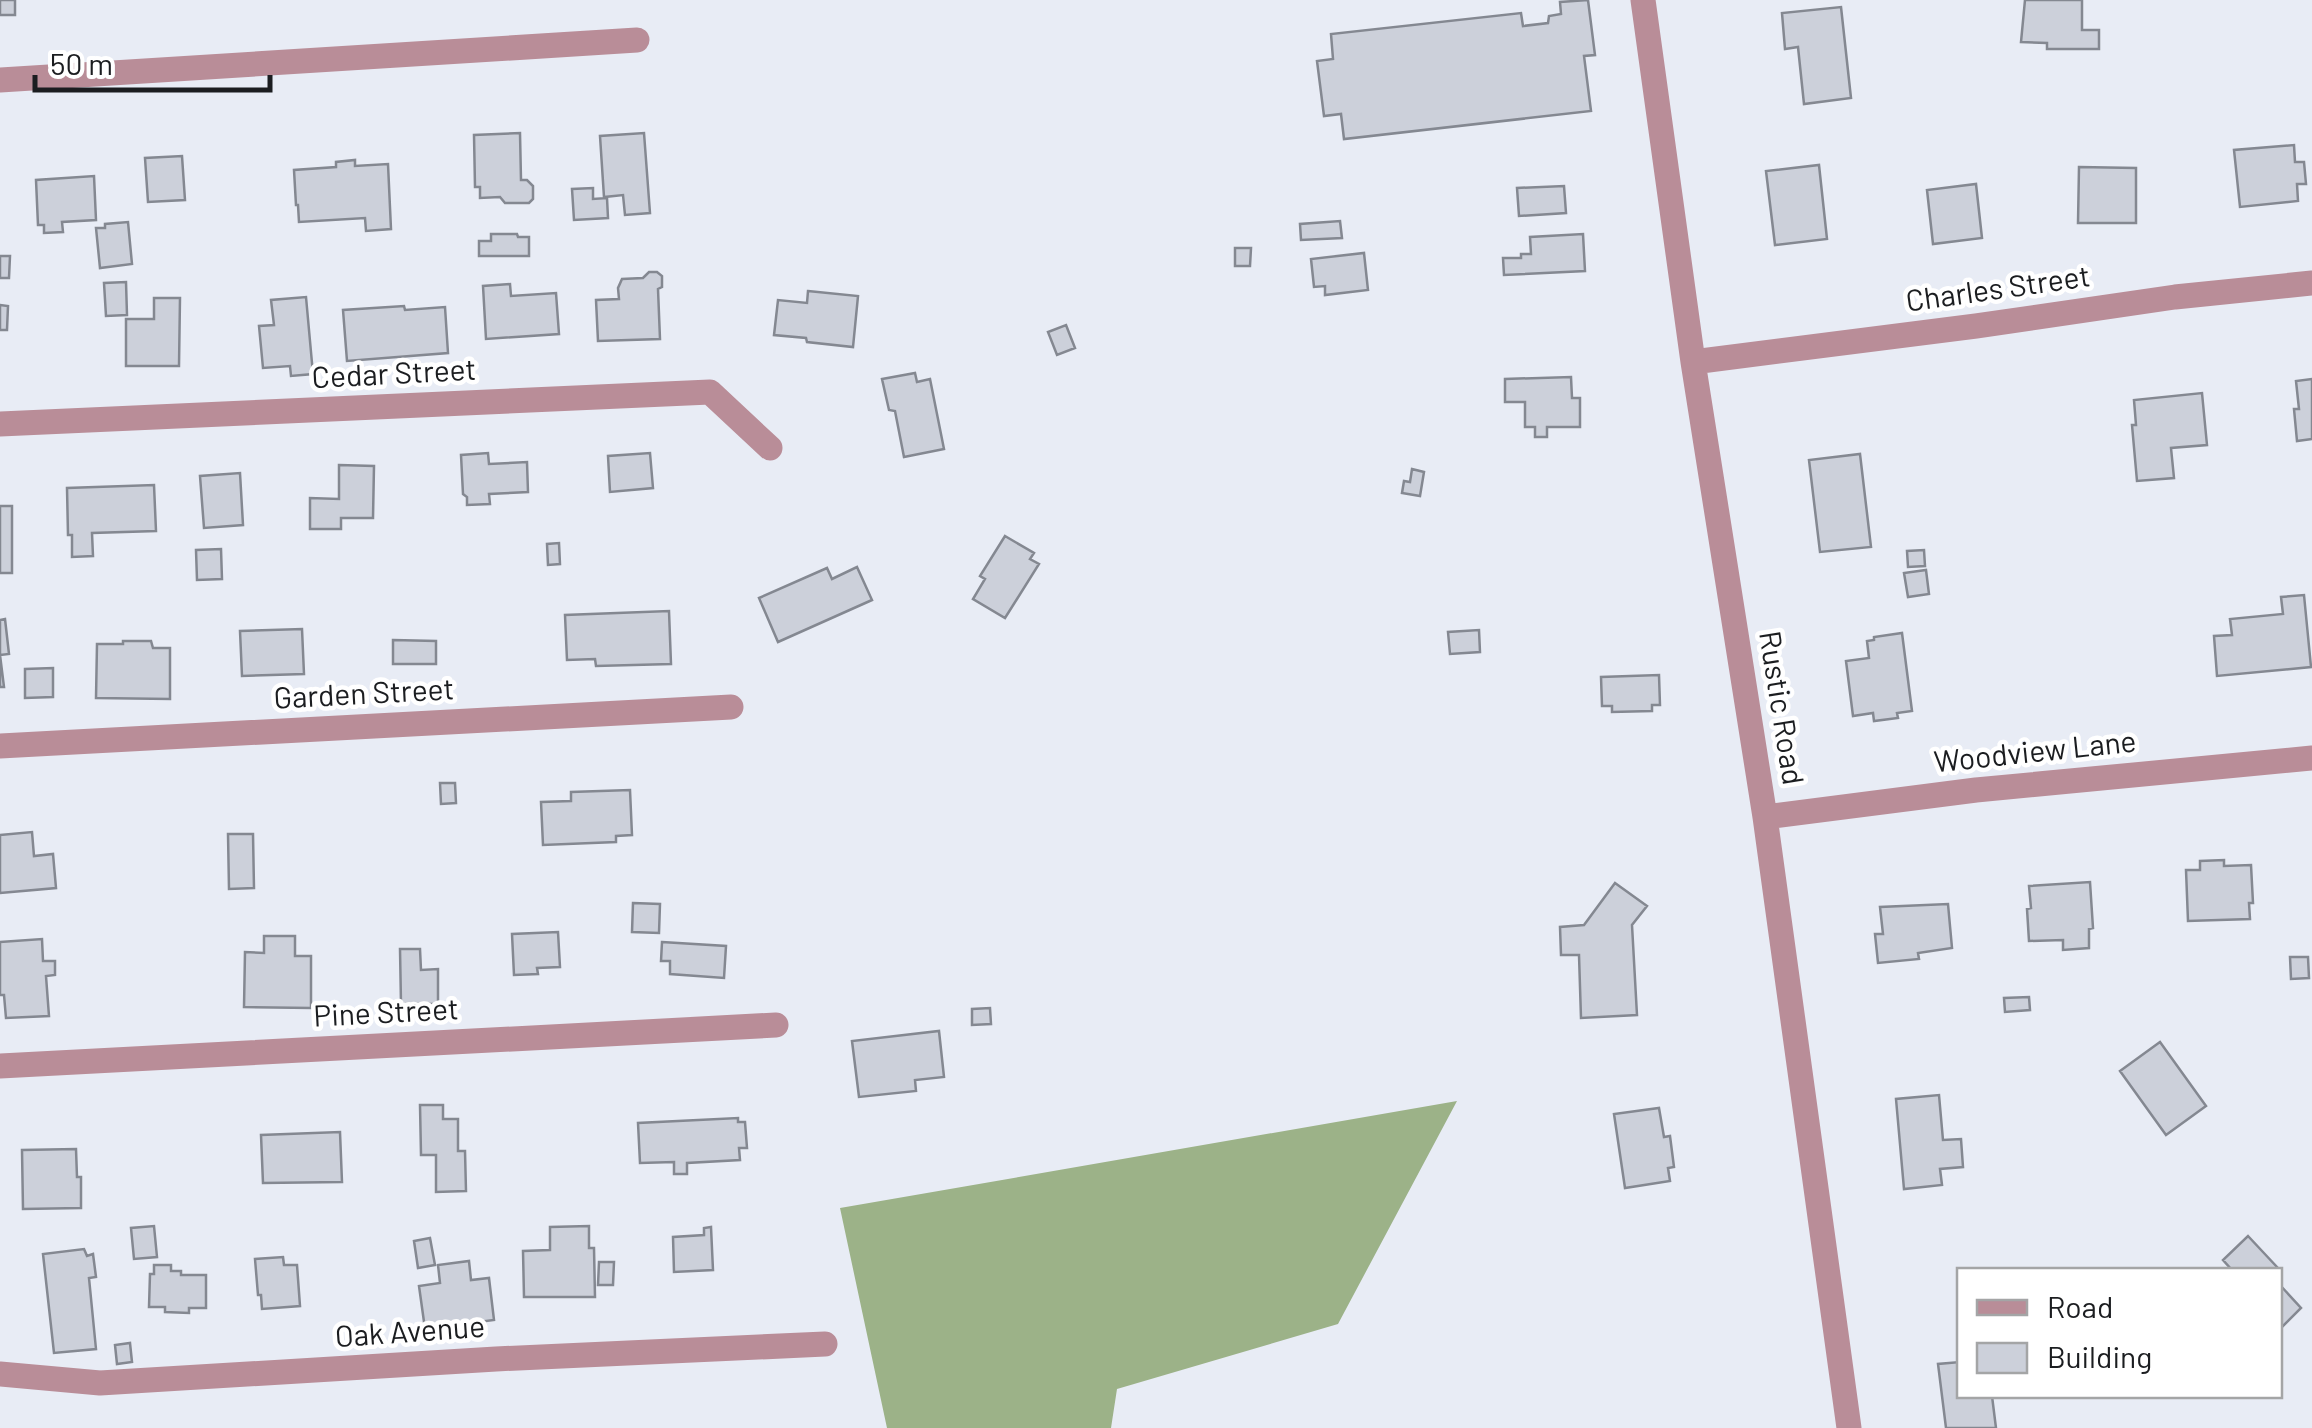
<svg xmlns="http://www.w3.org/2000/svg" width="2312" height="1428" font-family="Barlow,sans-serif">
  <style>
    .forest { fill: #9cb288 }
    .building { fill: #ccd0da; stroke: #848891; stroke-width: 2.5 }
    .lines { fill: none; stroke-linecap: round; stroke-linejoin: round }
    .minor { stroke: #b98d98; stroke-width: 25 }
    .labels { text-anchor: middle; stroke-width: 9; stroke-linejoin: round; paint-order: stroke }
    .street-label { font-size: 30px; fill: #1b1d20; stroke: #fff }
  </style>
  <rect width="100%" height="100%" fill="#e8ecf5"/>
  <path class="forest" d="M1457,1101L1338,1324L1117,1389L1111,1428H887L840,1208Z"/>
  <path class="building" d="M0,0H15V15H0Z
    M1588,0L1595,55L1584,56L1591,111L1344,139L1341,114L1324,116L1317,61L1333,59L1331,34L1521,13L1523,26L1548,23L1549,16L1561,14L1560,2Z
    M2025,0H2082V30H2099V49H2047V43L2021,42Z
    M1841,7L1851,98L1804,104L1798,47L1785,49L1782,13Z
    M520,133L521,180H527L533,186V199L529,203H505L500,197L480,198V187H475L474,135Z
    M644,133L650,213L625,215L623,195L604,197L600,136Z
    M2294,145L2295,162H2304L2306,184H2297L2298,201L2240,207L2234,150Z
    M182,156L185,200L148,202L145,158Z
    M355,160V166L388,164L391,229L366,231L365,218L299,222L298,205H296L294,170L336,167V162Z
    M1819,165L1827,239L1775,245L1766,171Z
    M2079,167L2136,168V223H2078Z
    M94,176L96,220L62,222L63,232L44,233V225H38L36,180Z
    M1976,184L1982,238L1933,244L1927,190Z
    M1564,186L1566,213L1519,216L1517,188Z
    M593,188V199L607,198L608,218L574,220L572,189Z
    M1340,221L1342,238L1301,240L1300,224Z
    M128,222L132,264L100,268L96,228H105V224Z
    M491,234H517L518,237H529V256H479V241H491Z
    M1583,234L1585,271L1504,275L1503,258H1521V254H1531L1530,237Z
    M1235,248H1251L1250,266H1235Z
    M1364,253L1368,290L1325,295V286L1314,287L1311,259Z
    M0,256H10L9,278H0Z
    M649,272H657L662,276V287L658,289L660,339L598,341L596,300L619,299L618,288L622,279L643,278Z
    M126,282L127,315L106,316L104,283Z
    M510,284L511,296L556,293L559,334L486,339L483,286Z
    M808,291L858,296L853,347L807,342L806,338L774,335L778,300L807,303Z
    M306,297L313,374L291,376L290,366L263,368L259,326L274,325L271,300Z
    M154,298H180L179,366H126V319H154Z
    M0,305L8,306L7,330H0Z
    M404,306L405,310L445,307L448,353L347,361L343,310Z
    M1066,325L1075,348L1057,355L1048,332Z
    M915,373L917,382L930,379L944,449L904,457L895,411L889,410L882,379Z
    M1571,377L1572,398H1580V427H1547V437H1535V427H1525V402H1505V379Z
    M2312,379V439L2297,441L2294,409H2299L2296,381Z
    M2202,393L2207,445L2171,448L2174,478L2137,481L2132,425H2136L2134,400Z
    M488,453L489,464L527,462L528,492L489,494L490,504L467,505V497L463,494L461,455Z
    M650,453L653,488L610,492L608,456Z
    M1860,454L1871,547L1820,552L1809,460Z
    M339,465L374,466L373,518H341V529H310V498L339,499Z
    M1412,469L1424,472L1420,496L1402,493L1404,481L1410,482Z
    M240,473L243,525L204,528L200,476Z
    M154,485L156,531L92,533L93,556L72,557V535H68L67,488Z
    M0,506H12V573H0Z
    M1005,536L1034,553L1030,559L1039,564L1005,618L973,599L985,579L980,576Z
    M559,543L560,564L548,565L547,544Z
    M221,549L222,579L197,580L196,550Z
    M1924,550L1925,566L1908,567L1907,551Z
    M857,567L872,600L778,642L759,598L827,568L832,579Z
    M1926,570L1929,594L1908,597L1904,573Z
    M2304,595L2311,667L2217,676L2214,636L2232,635L2230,619L2283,614L2281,597Z
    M669,611L671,664L596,666L595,659L567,660L565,615Z
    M5,619L9,654L0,655L4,687H0V620Z
    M302,629L304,674L242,676L240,631Z
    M1479,630L1480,652L1450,654L1448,632Z
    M1902,633L1912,711L1897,713L1898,718L1874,721L1873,713L1853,716L1846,661L1869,658L1867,641L1874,640V637Z
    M393,640L436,641V664H393Z
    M123,641H151L153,648H170V699L96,698L97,644H123Z
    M53,668V697L25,698V669Z
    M1659,675L1660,705H1652V711L1612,712V706H1602L1601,677Z
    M440,783H455L456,803L441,804Z
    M630,790L632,835L616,836V842L543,845L541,802L571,801V792Z
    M32,832L34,856L53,854L56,888L0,893V835Z
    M228,834H253L254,888L229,889Z
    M2224,860V866L2251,865L2253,903H2249L2250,919L2188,921L2186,870H2200V861Z
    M2090,882L2093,928L2089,929V948L2063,950V940L2029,941L2027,909L2031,908L2029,886Z
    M1615,883L1647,906L1632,925L1637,1015L1581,1018L1579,955H1561L1560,927L1584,925Z
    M633,903L660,904L659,933L632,932Z
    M1948,904L1952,948L1918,953L1919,959L1878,963L1875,934H1883L1880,907Z
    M558,932L560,967L537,968L538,974L514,975L512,934Z
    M264,936H295V956H311V1008L244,1007L245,952L264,953Z
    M42,939L43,961H55V975L46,976L49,1016L6,1018L4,995H0V942Z
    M662,942L726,946L724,978L670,974V961H661Z
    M400,949H420L421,970L438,969V1004H401Z
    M2290,957H2308L2309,978L2291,979Z
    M2029,997L2030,1010L2005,1012L2004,998Z
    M990,1008L991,1024L972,1025V1009Z
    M939,1031L944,1077L915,1080L916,1091L859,1097L852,1041Z
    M2160,1042L2206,1106L2166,1135L2120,1071Z
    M1939,1095L1943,1140L1961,1139L1963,1167L1940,1169L1942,1185L1904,1189L1896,1099Z
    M420,1105H443V1119H458V1151H465L466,1191L436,1192V1155H421Z
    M1659,1108L1664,1137L1670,1136L1674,1167L1668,1168L1670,1181L1625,1188L1614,1114Z
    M738,1118V1122H745L747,1148H739L740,1160L687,1163V1174H674V1162L640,1163L638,1123Z
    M340,1132L342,1182L263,1183L261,1135Z
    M76,1149L77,1177H81V1208L23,1209L22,1150Z
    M154,1226L157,1257L134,1259L131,1228Z
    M589,1226V1248H594L595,1297H524L523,1251L550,1250V1227Z
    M711,1227L713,1270L674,1272L673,1237L704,1235V1228Z
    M2248,1236L2277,1267L2273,1270H2232L2223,1260Z
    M430,1238L435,1265L418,1268L414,1241Z
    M84,1249L87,1256L93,1254L96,1277L89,1278L96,1349L54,1353L43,1254Z
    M283,1257L284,1265H297L300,1306L262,1309L261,1295H258L255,1259Z
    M469,1261L471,1280L489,1278L494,1320L425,1329L419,1286L440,1283L438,1265Z
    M599,1262H614L613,1285H598Z
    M154,1265H171V1271H181V1275H206V1308H189V1313L165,1312V1307H149L150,1274H154Z
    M2280,1285L2301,1308L2280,1329Z
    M130,1343L132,1362L117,1364L115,1345Z
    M1960,1362V1396H1992L1996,1428H1946L1938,1364Z"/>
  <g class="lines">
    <path class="minor" d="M1643,0L1693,362L1765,817L1849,1428
      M0,80L637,40
      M1693,362L1976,326L2175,297L2312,283
      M0,424L710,392L770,448
      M0,746L731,707
      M1765,817L1976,790L2312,758
      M0,1066L776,1025
      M0,1374L100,1383L496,1359L825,1344"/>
  </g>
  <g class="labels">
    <g class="street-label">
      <text transform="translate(1998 289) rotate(-8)" y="10">Charles Street</text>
      <text transform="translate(394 374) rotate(-3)" y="10">Cedar Street</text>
      <text transform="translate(364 694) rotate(-3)" y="10">Garden Street</text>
      <text transform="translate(1781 708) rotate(81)" y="10">Rustic Road</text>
      <text transform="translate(2035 752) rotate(-6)" y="10">Woodview Lane</text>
      <text transform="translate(386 1013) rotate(-3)" y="10">Pine Street</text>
      <text transform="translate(410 1332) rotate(-4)" y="10">Oak Avenue</text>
    </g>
  </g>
  <rect x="1957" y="1268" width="325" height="130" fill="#ffffff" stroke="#a4a5a6" stroke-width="2.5"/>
  <rect x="1977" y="1300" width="50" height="15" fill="#b98d98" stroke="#a4a5a6" stroke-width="2.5"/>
  <text x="2047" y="1318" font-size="30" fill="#1b1d20">Road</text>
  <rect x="1977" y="1343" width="50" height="30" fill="#ccd0da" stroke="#a4a5a6" stroke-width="2.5"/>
  <text x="2047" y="1368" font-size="30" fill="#1b1d20">Building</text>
  <path d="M35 75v15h235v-15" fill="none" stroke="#1b1d20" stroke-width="5"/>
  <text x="50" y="75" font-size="30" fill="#1b1d20" stroke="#ffffff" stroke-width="8" paint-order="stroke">50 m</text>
</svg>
